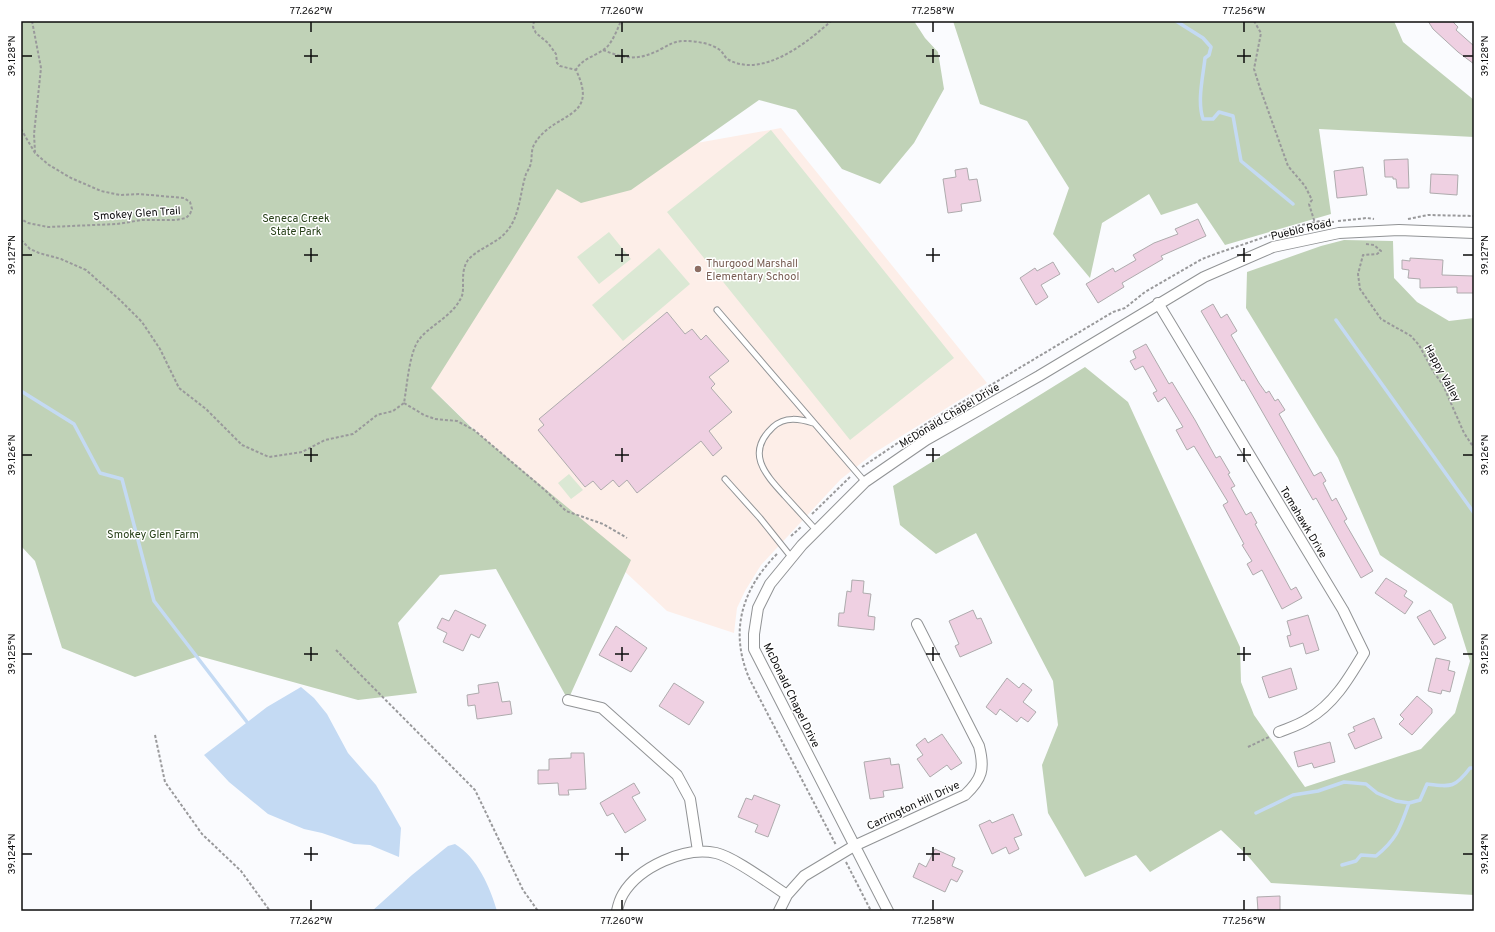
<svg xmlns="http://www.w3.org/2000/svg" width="1495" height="932" font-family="Overpass,sans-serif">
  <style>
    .education { fill: #fdeee8 }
    .green { fill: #dbe8d4 }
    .forest { fill: #c0d2b7 }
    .water { fill: #c4daf3 }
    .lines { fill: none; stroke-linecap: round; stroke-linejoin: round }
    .stream { stroke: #c4daf3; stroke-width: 3.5 }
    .building { fill: #efd0e2; stroke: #aeabad }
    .lane-casing { stroke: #919395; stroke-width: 7 }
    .street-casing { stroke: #919395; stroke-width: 12 }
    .path { stroke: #99999b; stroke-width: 2; stroke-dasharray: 3 2; stroke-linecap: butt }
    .lane { stroke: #fff; stroke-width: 5 }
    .street { stroke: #fff; stroke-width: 10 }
    .ticks { fill: none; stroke: #0c0c0d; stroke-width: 1.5 }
    .education-dot { fill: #8d6e63; stroke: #fff; stroke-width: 1.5 }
    .labels { text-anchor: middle; stroke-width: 3; stroke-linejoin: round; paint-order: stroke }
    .street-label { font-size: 11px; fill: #0c0c0d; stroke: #fff }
    .park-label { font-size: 11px; fill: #263f17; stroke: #fff }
    .education-label { font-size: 11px; fill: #785e54; stroke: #fff; text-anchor: start }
    .neatline { fill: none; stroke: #0c0c0d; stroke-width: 1.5 }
    .ticks-label { font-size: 10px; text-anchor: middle; fill: #0c0c0d }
  </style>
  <rect width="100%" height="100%" fill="#fafbfe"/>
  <path class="education" d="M582,128L635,154L781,128L987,383L874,453L841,479L761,565L745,591L737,608L734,633L667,611L513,467L431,388Z"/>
  <path class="green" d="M771,130L954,358L850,440L667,212Z
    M609,232L631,259L599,284L577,257Z
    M659,248L690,284L623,341L592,305Z
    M569,474L583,490L571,499L558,483Z"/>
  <path class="forest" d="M21,21H914L925,38L938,52L944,89L914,143L880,184L842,169L796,110L759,100L631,190L581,203L557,189L431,388L474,430L631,560L568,700L496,569L440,575L398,623L417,693L358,700L199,656L135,677L62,648L35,561L21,546Z
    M953,21H1394L1403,42L1474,100V137L1319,129L1331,214L1225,245L1197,203L1161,215L1149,194L1102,223L1090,278L1053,234L1069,188L1027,121L980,104Z
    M1344,240L1393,241L1394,278L1417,302L1449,321L1474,318V895L1271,883L1247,855L1221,830L1150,872L1136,855L1085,877L1048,813L1042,765L1058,725L1053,681L976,533L936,554L900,525L893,486L1085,367L1128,402L1240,647L1241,682L1254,715L1305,787L1421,749L1455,713L1470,661L1452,604L1380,555L1338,458L1246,308L1247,272L1321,246Z"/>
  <path class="water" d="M301,687L314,698L327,714L348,753L376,785L392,812L401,828L399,857L370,845L354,844L322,833L304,829L268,814L229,782L204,755L267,707Z
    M455,844C477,857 490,887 497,911H372L412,875L448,846Z"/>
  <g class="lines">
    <path class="stream" d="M1176,21L1203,38L1211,47L1209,55L1205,58C1203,77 1197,101 1203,119H1213L1219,112L1233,116L1241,161L1293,204
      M1336,320L1474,513
      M21,391L74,424L100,473L122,479L154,601L247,722
      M1256,813L1293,795L1318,791L1344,782L1366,784L1377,793L1396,801L1409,803
      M1342,865L1356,861L1361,855L1376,856C1397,839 1400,828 1409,803L1420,800L1427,784C1451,787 1455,788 1470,768H1474"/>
  </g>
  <path class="building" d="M1428,21H1452L1458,27L1456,30L1474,46V64L1458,52L1433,29Z
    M1408,159L1409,188H1397L1396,179H1393V177H1385L1384,160Z
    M1363,167L1367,195L1337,198L1334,171Z
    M967,168L969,180L977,179L981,201L961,204L962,211L948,213L943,179L956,177L955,170Z
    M1431,174L1458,175L1457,195L1430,193Z
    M1198,219L1206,236L1161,256L1163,259L1122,283L1124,287L1098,303L1086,284L1113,268L1115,272L1136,260L1133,255L1154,243L1178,234L1175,229Z
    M1410,258L1443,260L1442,275L1474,276V293H1457V287L1420,288V279L1408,278L1409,270L1402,269V260L1410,261Z
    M1053,262L1060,274L1041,285L1048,297L1036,305L1020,278L1035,268L1037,271Z
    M1213,304L1221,318L1227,314L1237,331L1231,335L1259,383L1266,393L1269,391L1275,401L1278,399L1285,410L1279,414L1314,476L1321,472L1326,481L1323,483L1332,501L1336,498L1347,519L1344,521L1373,571L1361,578L1316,498L1313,500L1244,380L1242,381L1201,311Z
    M667,312L685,334L692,329L701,340L706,335L729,361L709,377L715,384L711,388L732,412L709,431L722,448L713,456L701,441L637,493L627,480L619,487L613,480L601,490L593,481L585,487L538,430L544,425L539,419Z
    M1146,344L1169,384L1172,382L1195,420L1216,458L1220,456L1230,473L1228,474L1235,486L1231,488L1246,515L1251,512L1257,523L1255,524L1291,590L1296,587L1302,598L1282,609L1262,570L1253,575L1247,564L1252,561L1242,545L1244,544L1223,505L1228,502L1194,446L1187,450L1176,430L1183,427L1165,397L1158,402L1153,393L1157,391L1143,366L1135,370L1130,361L1136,358L1133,351Z
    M1386,578L1407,591L1404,596L1413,602L1405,614L1375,593Z
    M852,580L864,581L863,593L871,594L868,616L875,617L874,630L838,626L839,613H844L847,591L851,592Z
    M455,610L486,625L479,638L471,634L463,651L443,642L447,633L437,628L442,618L449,621Z
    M973,610L977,619L981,618L992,643L960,657L955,646L959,644L949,621Z
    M1430,610L1446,638L1434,645L1417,617Z
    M1308,615L1319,650L1306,654L1303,643L1290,647L1287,636L1291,635L1287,621Z
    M616,626L647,648L631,672L599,655Z
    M1436,658L1450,661L1448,670L1455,672L1450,692L1442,690L1441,694L1428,691Z
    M1291,668L1297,689L1269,698L1262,677Z
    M1007,678L1019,688L1023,683L1032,690L1023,702L1036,712L1028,722L1021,717L1017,722L1000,709L996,715L986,707Z
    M498,682L502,702L510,701L512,714L477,719L475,705L468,706L467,695L479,693L478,685Z
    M674,683L704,702L689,725L659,706Z
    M1417,696L1432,709V713L1412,735L1399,724L1404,719L1400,715Z
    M1374,718L1382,738L1355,749L1348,734L1355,731L1353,727Z
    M942,734L962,763L951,770L947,765L930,777L917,759L923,755L916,745L925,738L928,743Z
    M1330,742L1335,762L1314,768L1312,763L1298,767L1294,752Z
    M571,753H584L586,789L568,790L569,795H559L558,783L538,784V770H549V759L571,758Z
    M890,758L891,765L899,764L903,788L883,791L884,797L870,799L864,762Z
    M634,783L640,793L632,797L646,820L625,833L613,813L607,816L600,803Z
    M754,795L780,805L768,837L755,832L758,825L738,817L746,798L752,800Z
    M1013,814L1022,835L1014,838L1019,849L1009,854L1006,847L992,854L979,825L990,820L992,823Z
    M935,849L955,858L952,866L963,871L957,882L951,879L945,892L913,877L919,863L926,867Z
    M1280,896V911H1258L1257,897Z"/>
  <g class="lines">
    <g class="lane-casing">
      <path id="lane" d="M717,310L865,482
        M813,423C800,419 785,416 773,427C745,453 765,474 785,496C796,508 806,519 816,530
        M725,479L760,518L792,558"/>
    </g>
    <g class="street-casing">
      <path id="street" d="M1158,303L1343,610L1364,653C1349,678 1334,704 1308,719C1299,725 1289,728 1279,732
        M568,700L602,708L677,775L690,799L698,851
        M617,911C618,906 620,899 623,894C639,867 685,846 716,853C734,857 770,884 787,895
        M779,911L787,895L804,876L854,846L965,795C982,779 985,769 979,746L917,624
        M888,911L754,649V634L758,608L770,584L802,545L865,482L926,440L1039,376L1204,277L1273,247L1339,233L1399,230L1474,233"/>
    </g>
    <path class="path" d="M32,21L41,68L34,134L35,152
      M534,21L533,27L536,33L548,43L556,54L557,63L560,66L576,70
      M1254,21L1261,33L1254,69L1260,88L1288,166L1305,186L1312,200L1309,204L1314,220L1321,226
      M603,50C625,59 639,61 661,49C669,45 674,41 684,41C695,41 712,43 721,51C724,54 725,58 729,60C763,78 807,43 831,21
      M21,129L35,153L49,165L71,178L101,191L120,195L139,194L184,198L190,202L192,209L190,214L186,218L176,220H142L117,224L48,227L28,223L21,219
      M1408,219L1428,215L1474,216
      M1338,221L1367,218L1374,219
      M21,240L30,249L39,253L61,259L86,270L120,300L142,322L160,349L179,388L206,409L242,445L269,457L302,452L325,440L353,434L377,415L393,411L404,403C407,386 409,355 418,341C428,326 451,318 461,298C466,289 459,273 468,260C477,249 498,243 507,231C520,216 520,192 526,174C528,170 530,167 531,163C532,156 531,149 535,143C555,111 600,120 576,70C581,59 596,56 606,48C613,41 617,30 621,21
      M1366,244L1374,245L1381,251L1377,254L1363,255L1358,274L1360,289L1381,319L1411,336L1419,345L1433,371L1443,385L1464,433L1474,448
      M404,403L424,415L435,419L457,421L474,430L546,491L566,511L603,524L627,538
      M862,467L929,422L1113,312L1125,308L1145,292L1202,259L1218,253L1297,226L1320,221L1334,222
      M812,514L850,477
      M791,536L801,527
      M777,554C741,590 729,633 750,680L836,845
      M336,650L475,790L523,890L538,911
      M155,735L165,782L202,834L241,871L270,911
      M1248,747L1269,737
      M846,862L871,911"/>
    <use href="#lane" class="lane"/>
    <use href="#street" class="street"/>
  </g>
  <path class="ticks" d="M311,22V32M622,22V32M933,22V32M1244,22V32M311,49V63M622,49V63M933,49V63M1244,49V63M22,56H32M304,56H318M615,56H629M926,56H940M1237,56H1251M1463,56H1473M311,248V262M622,248V262M933,248V262M1244,248V262M22,255H32M304,255H318M615,255H629M926,255H940M1237,255H1251M1463,255H1473M311,448V462M622,448V462M933,448V462M1244,448V462M22,455H32M304,455H318M615,455H629M926,455H940M1237,455H1251M1463,455H1473M311,647V661M622,647V661M933,647V661M1244,647V661M22,654H32M304,654H318M615,654H629M926,654H940M1237,654H1251M1463,654H1473M311,847V861M622,847V861M933,847V861M1244,847V861M22,854H32M304,854H318M615,854H629M926,854H940M1237,854H1251M1463,854H1473M311,900V910M622,900V910M933,900V910M1244,900V910"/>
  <circle class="education-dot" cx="698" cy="269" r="4"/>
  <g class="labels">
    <g class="street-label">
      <text transform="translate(137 213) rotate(-4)" y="4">Smokey Glen Trail</text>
      <text transform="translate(1301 229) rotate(-13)" y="4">Pueblo Road</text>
      <text transform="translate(1443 373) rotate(61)" y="4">Happy Valley</text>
      <text transform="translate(949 415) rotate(-31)" y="4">McDonald Chapel Drive</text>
      <text transform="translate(1304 522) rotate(59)" y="4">Tomahawk Drive</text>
      <text transform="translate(792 695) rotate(64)" y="4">McDonald Chapel Drive</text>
      <text transform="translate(913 805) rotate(-25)" y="4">Carrington Hill Drive</text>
    </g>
    <g class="park-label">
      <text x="296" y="222">Seneca Creek<tspan x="296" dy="13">State Park</tspan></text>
      <text x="153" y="538">Smokey Glen Farm</text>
    </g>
    <g class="education-label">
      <text x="706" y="267">Thurgood Marshall<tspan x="706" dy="13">Elementary School</tspan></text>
    </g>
  </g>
  <rect width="1495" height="932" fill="none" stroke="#ffffff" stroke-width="44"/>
  <rect x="22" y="22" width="1451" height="888" class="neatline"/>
  <g class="ticks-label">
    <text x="311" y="14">77.262°W</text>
    <text x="622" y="14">77.260°W</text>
    <text x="933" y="14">77.258°W</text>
    <text x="1244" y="14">77.256°W</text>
    <text transform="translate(11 56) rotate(-90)" y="4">39.128°N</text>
    <text transform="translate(1484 56) rotate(-90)" y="4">39.128°N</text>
    <text transform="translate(11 255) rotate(-90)" y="4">39.127°N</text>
    <text transform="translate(1484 255) rotate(-90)" y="4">39.127°N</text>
    <text transform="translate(11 455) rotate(-90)" y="4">39.126°N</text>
    <text transform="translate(1484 455) rotate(-90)" y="4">39.126°N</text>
    <text transform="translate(11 654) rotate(-90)" y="4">39.125°N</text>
    <text transform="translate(1484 654) rotate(-90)" y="4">39.125°N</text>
    <text transform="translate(11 854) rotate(-90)" y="4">39.124°N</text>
    <text transform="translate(1484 854) rotate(-90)" y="4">39.124°N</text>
    <text x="311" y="924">77.262°W</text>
    <text x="622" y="924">77.260°W</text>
    <text x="933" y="924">77.258°W</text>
    <text x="1244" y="924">77.256°W</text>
  </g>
</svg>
